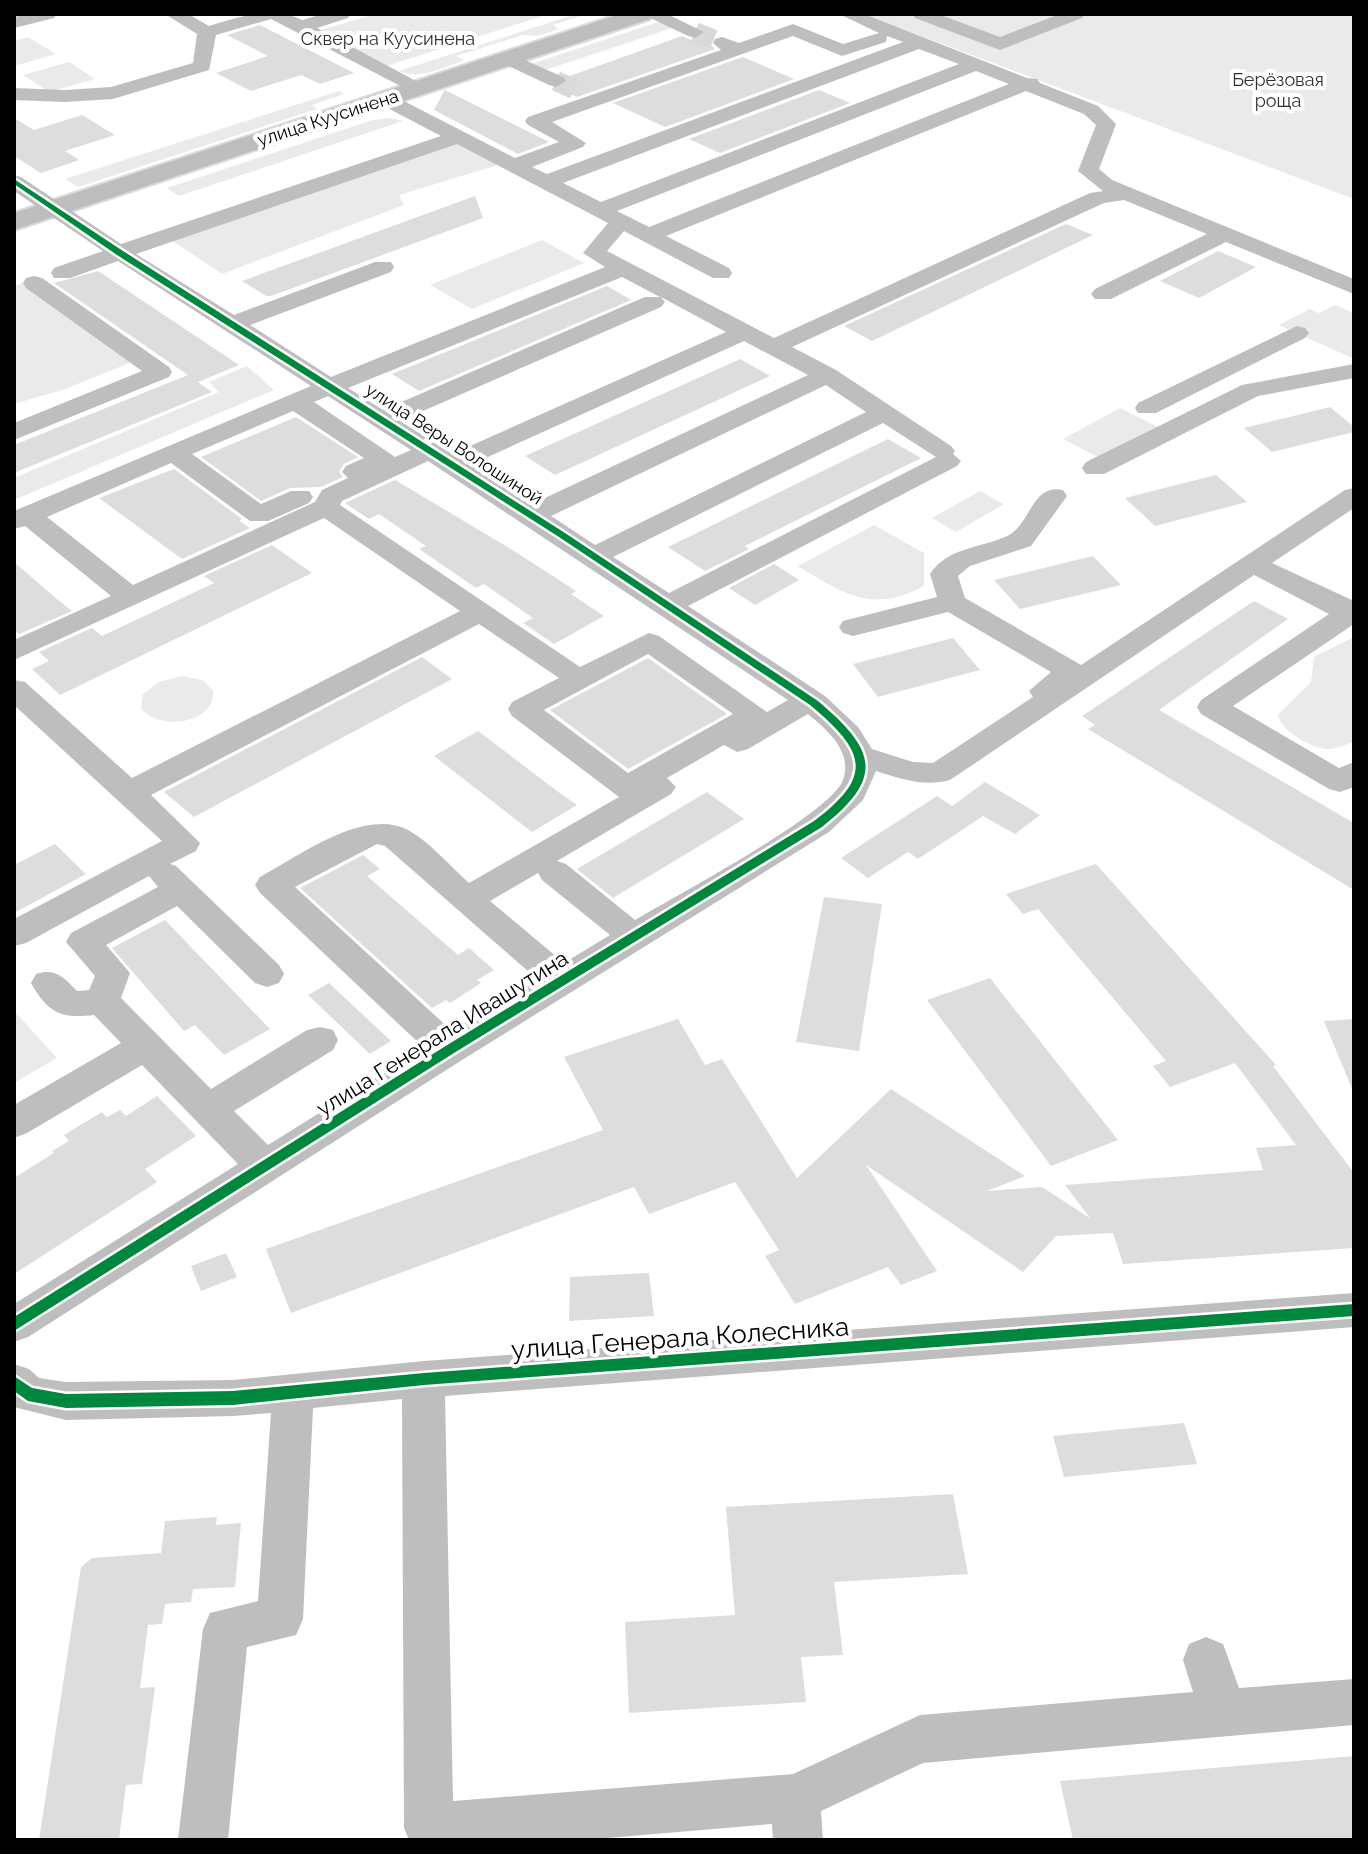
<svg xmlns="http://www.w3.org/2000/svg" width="1368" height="1854" font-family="Raleway,sans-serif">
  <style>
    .green { fill: #eaeaea }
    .building { fill: #ddd }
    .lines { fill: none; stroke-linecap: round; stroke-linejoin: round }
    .minor-tunnel { stroke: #d9d9d9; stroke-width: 20; stroke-dasharray: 20 10; stroke-linecap: butt }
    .major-casing { stroke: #dbdbdb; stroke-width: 4 }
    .minor { fill: #bebebe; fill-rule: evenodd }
    .major { fill: #bdbdbd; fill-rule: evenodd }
    .cycleway-casing { stroke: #fff; stroke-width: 5 }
    .cycleway { fill: #00873e; fill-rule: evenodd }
    .labels { text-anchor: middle; stroke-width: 8; stroke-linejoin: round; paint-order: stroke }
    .far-park-label { font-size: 18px; fill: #303030; stroke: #fff }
    .far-street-label { font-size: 18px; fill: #000; stroke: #fff }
    .street-label { font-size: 22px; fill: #000; stroke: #fff }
    .near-street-label { font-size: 26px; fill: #000; stroke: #fff }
  </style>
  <rect width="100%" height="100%" fill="#fff"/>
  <path class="green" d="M375,14H549L386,66L318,31Z
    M576,14H588L553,25L559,29L537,36L523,35L456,56L464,60C444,67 419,81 399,71Z
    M863,14H1354V199Z
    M661,21L675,27L545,70L531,64Z
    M28,37L56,54L14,66V41Z
    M69,62L95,79L49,92L23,75Z
    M339,91L344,94L312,105L317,109L78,187L65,179Z
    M391,118L403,121L179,196L167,188L373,120Z
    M456,143L501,164L399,195L404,205L222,274L168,238Z
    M542,240L584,263L472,309L430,285Z
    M33,279L147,356L65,389L14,404V286Z
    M1335,305L1354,313V359L1279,325L1310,309L1319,313Z
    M247,366L274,390L14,500V478L219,392L209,382Z
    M1120,408L1158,427L1100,458L1063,439Z
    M980,491L1004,504L956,532L932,518Z
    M874,525L924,553V586C873,614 843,594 798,566Z
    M1354,637V742C1347,744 1337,749 1329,749C1312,749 1281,731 1278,715L1311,682L1314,657Z
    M181,676L202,680L213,690C217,725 157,731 141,708L143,694L159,682Z
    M14,1011L57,1058L14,1083Z"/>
  <path class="building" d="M260,25L354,73L320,84L301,75L251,91L216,73L268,56L227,35Z
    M706,34L713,37L710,44L715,49L577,97L559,89L569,82L567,77L682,36L694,41Z
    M743,57L794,79L665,127L613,103Z
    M819,90L850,103L720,153L689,139Z
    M444,91L445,90L549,142L518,154L434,110Z
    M82,115L115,135L65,151L79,160L41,173L14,156V118L34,130Z
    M475,196L483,218L271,296H266L242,281Z
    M1066,224L1093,235L872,341L844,326Z
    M1218,251L1256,267L1199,298L1160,281Z
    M98,271L239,365L198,382L54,283Z
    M607,286L631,300L419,391L392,374Z
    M740,359L770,376L555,475L525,456Z
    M188,375L212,392L14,473V445Z
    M1330,407L1354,427V432L1272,452L1244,428Z
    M296,417L358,457L344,464L339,472L343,477L321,487L290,488L261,501L201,457Z
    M888,439L921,458L745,546L749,549L705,571L668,547Z
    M174,469L242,519L239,521L250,528L182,559L99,498Z
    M1216,475L1247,502L1155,526L1125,498Z
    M395,480L511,549L576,591L571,594L604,616L554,644L523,623L533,618L484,584L476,588L419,549L426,546L379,514L369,519L345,503Z
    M272,545L312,573L60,695L32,669L49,661L39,652L92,628L102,636L214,583L204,576Z
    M1093,556L1121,585L1020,609L994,580Z
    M14,562L57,599L72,611L19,634L14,629Z
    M774,564L799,580L755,605L729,588Z
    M1254,601L1288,619L1159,710L1354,823V890L1088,729L1095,725L1082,716Z
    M953,638L980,670L878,697L853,664Z
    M422,657L452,679L194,817L164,792Z
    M648,658L727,714L628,769L550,710Z
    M478,731L557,791L577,805L532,832L434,756Z
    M985,782L1040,815L1015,834L983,816L918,859L908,852L868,878L841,858L937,796L952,806Z
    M707,792L744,819L613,898L577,869Z
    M55,844L86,874L14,913V865Z
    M363,855L380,869L367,876L458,955L469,948L494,970L477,980L481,983L450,1003L446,1000L432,1008L300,888Z
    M1096,864L1276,1065L1273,1066L1354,1173V1248L1123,1264L1113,1233L1056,1236L1023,1272L866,1165L937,1271L901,1285L888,1267L795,1304L765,1256L779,1250L735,1182L649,1214L634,1187L291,1313L266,1249L603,1130L564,1057L678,1019L705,1065L722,1059L797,1178L891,1089L1025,1176L987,1191L1042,1187L1090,1218L1065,1185L1263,1170L1256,1148L1296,1145L1235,1063L1170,1087L1153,1066L1166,1061L1038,909L1023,914L1006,894Z
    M824,897L882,904L859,1051L796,1042Z
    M165,920L270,1029L224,1055L195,1025L184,1031L112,948Z
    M990,978L1118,1140L1051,1166L927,1000Z
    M329,983L391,1041L370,1054L308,995Z
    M1354,1019V1091H1353L1324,1021Z
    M157,1096L196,1136L145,1169L157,1182L14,1274V1178L54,1153L52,1151L69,1141L64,1135L102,1112L107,1117L120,1110L126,1116Z
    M226,1253L237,1277L201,1291L191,1266Z
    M649,1273L654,1316L569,1321L570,1277Z
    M1184,1423L1197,1464L1064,1477L1053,1436Z
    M953,1494L968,1574L834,1582L843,1655L801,1657L806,1702L629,1713L625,1622L735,1615L726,1507Z
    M217,1517L216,1525L241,1523L235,1587L193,1589L191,1602L165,1604L162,1624L148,1625L140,1688L155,1687L142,1784L126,1785L119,1840H39L81,1567L92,1558L161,1553L165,1521Z
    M1354,1756V1840H1073L1060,1781Z"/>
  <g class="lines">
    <path class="minor-tunnel" d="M695,32L722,43
      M556,81L583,93"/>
    <g class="major-casing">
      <path id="major" d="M620,14H653L650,19L14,230V213Z"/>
    </g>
    <path class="minor" d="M27,14H57L54,18L14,28V17Z
      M165,14H188L209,26C239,17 273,5 302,20L323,14H351L348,18L317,28L429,88L419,94L412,92L271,19L216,35L209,70L113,99L65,102L14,100V88L65,90L111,87L193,63L197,34Z
      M642,14H667L704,32L695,38L688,36Z
      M839,14H864L1027,78L1037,79L1040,83L1098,106L1116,124L1099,169L1112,180L1354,279V294L1226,242L1111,299H1095L1091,294L1095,289L1207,234L1124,200L1104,203L792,347L836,370L951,446L955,451L953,454L961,461L957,466L688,606L825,696L858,727L872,749L913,762L933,763L1033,697L1029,691L1051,672L948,612L853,636L843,633L839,627L843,621L937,597L930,574C949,546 981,549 1009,535C1031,523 1032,483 1063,490L1067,496L1031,546L970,566L958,576L965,598L1081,665L1345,490L1354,488V508L1272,563L1354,601V624L1233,706L1339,768L1354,762V787L1340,792L1329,789L1201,714L1197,707L1201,700L1329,614L1254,575L950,780C924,787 901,779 876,771L863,800L829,832L462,1060L28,1337L14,1342V1304L238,1164L142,1065L27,1133L14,1138V1105L121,1043L94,1015C61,1019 48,1013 31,983L36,974C56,968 63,977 77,991L89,990L95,976L66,942L71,933L158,887L149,876L26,943L14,946V919L162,841L14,705V680L25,682L132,778L460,611L324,518L14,660V640L111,596L25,526L14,529V511L311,386L118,261L70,278H54L51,273L54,268L103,251L14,191V175L21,177L121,244L441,136L378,103L375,99L378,95H392L515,158L559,142L528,125L525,121L528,117L721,50L713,43L715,39L722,37L739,43L793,24L843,44L879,33ZM793,36L842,56L886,42L887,36L903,42L547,174L532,167L583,147L586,143L552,122ZM919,49L959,64L601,202L563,183ZM976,71L1009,84L649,227L617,211ZM1026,91L1084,114L1096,125L1078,171L1103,191L1090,193L774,338L607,251L624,231L713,278H729L732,273L729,268L666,236ZM457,144L608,223L583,253L605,267L331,377L250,325L391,272L394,267L391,262H375L234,315L136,254ZM622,277L660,297H645L383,410L348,388ZM661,297L726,332L452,454L400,421L661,307L665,302ZM744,341L808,375L532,504L470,465ZM826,385L866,412L595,545L551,516ZM328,396L411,450L395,457L314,402ZM293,411L364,458L346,466L342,472L348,478L322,490L315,502L133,585L47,517L171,463L250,521H268L309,503L313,497L309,491H291L261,504L192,454ZM883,423L936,457L669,593L613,557ZM428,461L788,700L767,712L659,636L649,633L580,667L340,505L342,501ZM479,624L559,678L512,702L508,709L512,716L619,797L469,883C450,866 430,842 408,830C364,807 299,856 260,877L255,885L260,893L424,1048L268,1145L234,1111L333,1050L338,1040L333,1030L320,1027L307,1030L211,1089L121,998L130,973L106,945L177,906L255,983L267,987L279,983L284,974L279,965L176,866L170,864L196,851L200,843L151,795ZM648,654L733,714L628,773L544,710ZM808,714C827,730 853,751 843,780C831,814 673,897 635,920L566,864L557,861L671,794L676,787L667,778L724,745L737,752L748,749ZM377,844L385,846L537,979L452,1031L295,887ZM538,873L542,880L610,935L564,963L490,901Z
      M912,14H938L1000,37L1060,14H1085L1082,18L1000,50L915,18Z
      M509,53L563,77L566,81L556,87L549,85L502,63L500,59L502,55Z
      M34,276L42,278L169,367L172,372L169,377L14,440V423L142,371L26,288L23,283L26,278Z
      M1297,326L1305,328L1309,333L1305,338L1156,413H1138L1135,408L1138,403Z
      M1354,364V378L1258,396L1104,474H1086L1082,468L1086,462L1242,385Z
      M1354,1293V1327L445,1396L453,1801L793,1774L920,1715L1193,1692L1183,1660L1189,1644L1206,1637L1223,1644L1239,1688L1354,1679V1725L923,1763L821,1811L823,1840H773L772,1824L584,1840H409L404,1828L402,1399L313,1408L303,1619L296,1635L247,1647L228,1840H178L203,1629L210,1613L258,1601L271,1413L233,1416L66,1420L14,1407V1364L29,1369L39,1378L66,1382L233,1380L424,1361Z"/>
    <use href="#major" class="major"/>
    <g class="cycleway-casing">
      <path id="cycleway" d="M14,179L123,251L565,533L818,701C875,749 886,777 822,827L454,1053L14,1331V1317L444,1047L814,821C875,775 865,751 810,705L559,537L117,255L14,184Z
        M1354,1304V1316L424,1385L233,1405L66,1408L28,1401L14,1391V1376L32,1388L66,1394L233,1391L424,1373Z"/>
    </g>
    <use href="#cycleway" class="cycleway"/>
  </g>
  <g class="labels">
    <g class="far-park-label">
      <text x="388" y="45">Сквер на Куусинена</text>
      <text x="1278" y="86">Берёзовая<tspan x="1278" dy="21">роща</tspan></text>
    </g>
    <g class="far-street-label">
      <text transform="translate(328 118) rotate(-18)" y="6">улица Куусинена</text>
      <text transform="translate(454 444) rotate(33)" y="6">улица Веры Волошиной</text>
    </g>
    <g class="street-label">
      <text transform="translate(442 1033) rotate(-32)" y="8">улица Генерала Ивашутина</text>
    </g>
    <g class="near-street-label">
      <text transform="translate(680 1338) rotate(-4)" y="9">улица Генерала Колесника</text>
    </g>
  </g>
  <rect width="1368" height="1854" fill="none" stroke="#000000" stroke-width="32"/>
</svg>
